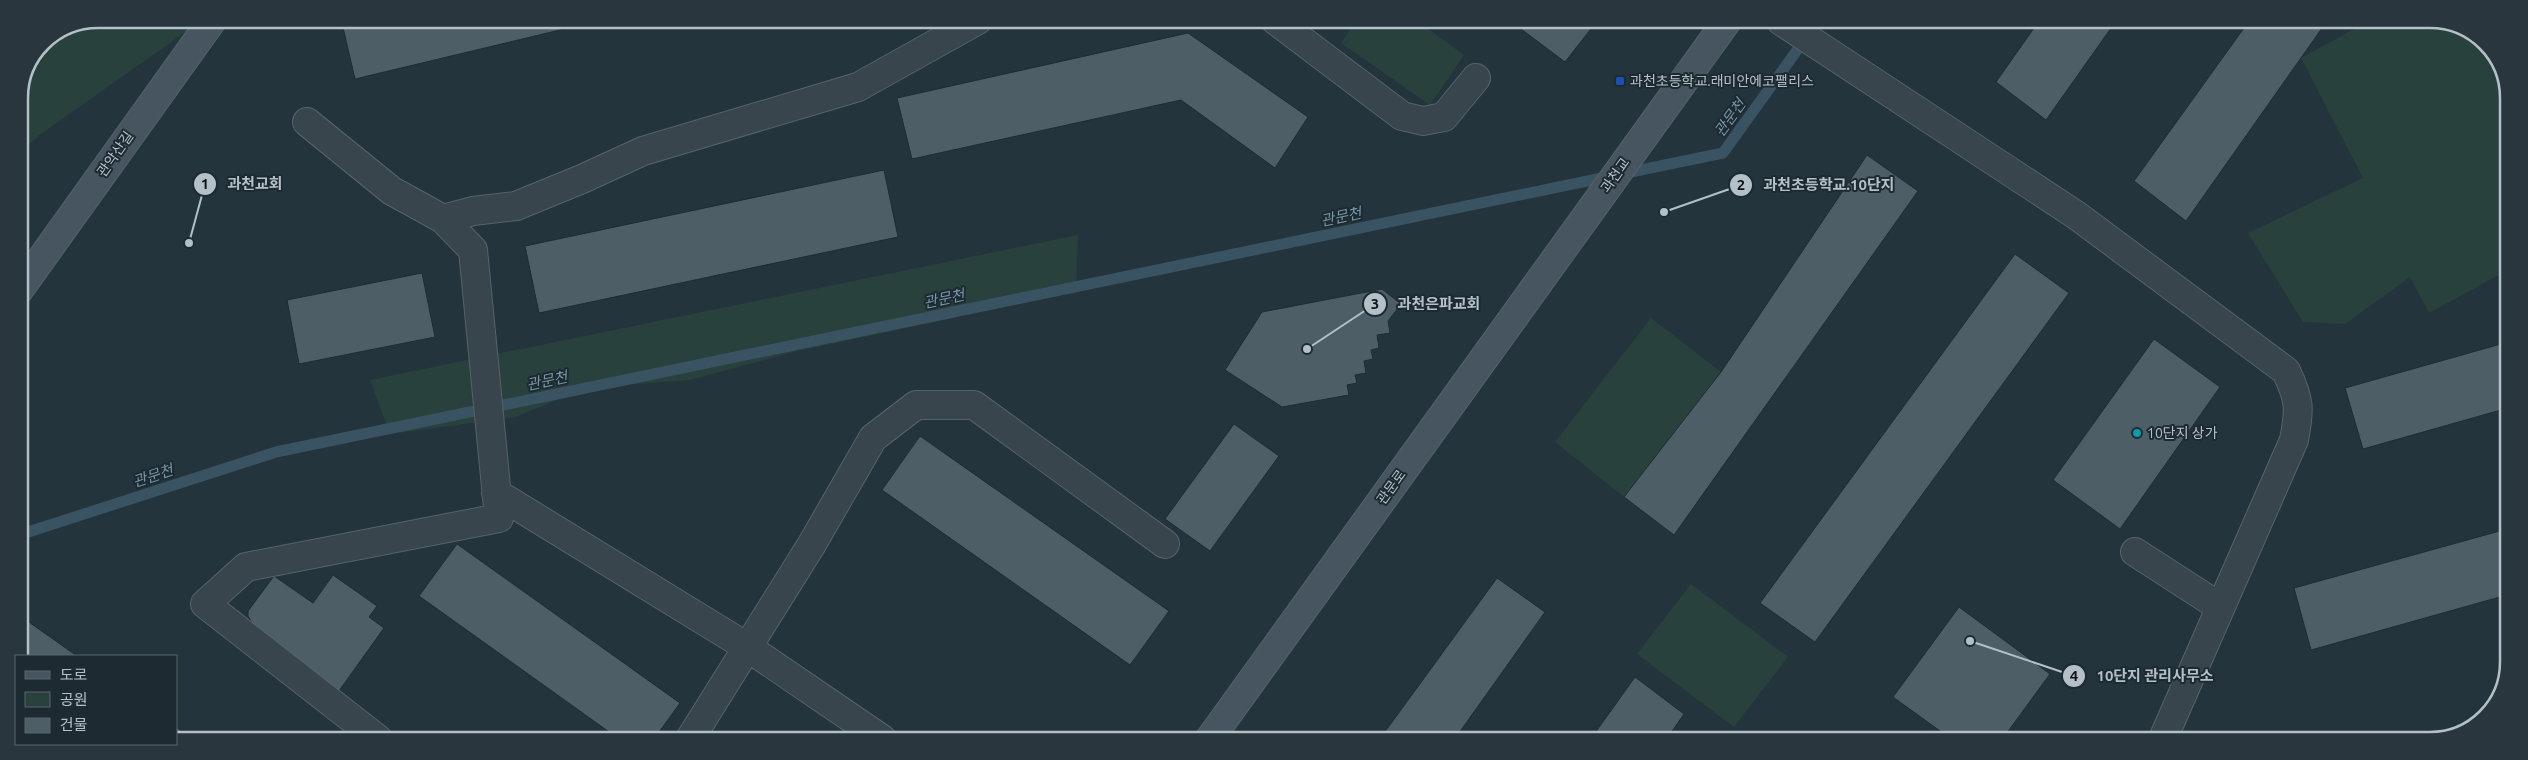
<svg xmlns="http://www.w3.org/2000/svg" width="2528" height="760" font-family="Ubuntu,'Noto Sans KR',sans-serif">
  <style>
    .green { fill: #29413d }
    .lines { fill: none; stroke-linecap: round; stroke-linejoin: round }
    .stream { stroke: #395363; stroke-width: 11 }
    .building { fill: #4e5e67; stroke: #1f2c33 }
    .street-casing { stroke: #56636a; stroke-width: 30 }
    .secondary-casing { stroke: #56636a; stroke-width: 30 }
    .street { stroke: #38454c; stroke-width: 28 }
    .secondary { stroke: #46555f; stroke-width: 28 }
    .transit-dot { fill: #1a4fb4; stroke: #1d2a31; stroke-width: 2 }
    .culture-dot { fill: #0f9aa8; stroke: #1d2a31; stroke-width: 2 }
    .labels { text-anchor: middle; stroke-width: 4; stroke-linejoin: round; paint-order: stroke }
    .poi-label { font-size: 14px; fill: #b4c0c8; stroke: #1d2a31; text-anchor: start }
    .street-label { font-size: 14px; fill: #b4c0c8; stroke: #1d2a31 }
    .water-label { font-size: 15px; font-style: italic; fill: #7597aa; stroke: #1d2a31 }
    .rim { fill: none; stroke: #b4c0c8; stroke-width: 2.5 }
    .leader { fill: none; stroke: #b4c0c8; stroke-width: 2 }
    .callout-dot { fill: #b4c0c8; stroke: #1d2a31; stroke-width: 2 }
    .mark-label { font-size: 15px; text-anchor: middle; font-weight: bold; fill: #111 }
    .callout-label { font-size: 15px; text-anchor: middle; font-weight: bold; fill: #b4c0c8; stroke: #1d2a31; stroke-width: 4; stroke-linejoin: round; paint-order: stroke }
  </style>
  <rect width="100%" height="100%" fill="#24343c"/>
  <path class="green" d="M98,19H204L38,136L19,155V98L42,42Z
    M1357,20H1416L1464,55L1430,105L1341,43Z
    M2369,21L2451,22L2490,46L2509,93L2508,270L2429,313L2410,277L2345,324L2303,322L2248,233L2363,178L2301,58Z
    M1078,235L1076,292L793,352L690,380L587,388L515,417L390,434L370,380Z
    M1651,318L1721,372L1624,497L1555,442Z
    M1691,584L1788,657L1734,727L1637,654Z"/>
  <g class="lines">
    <path class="stream" d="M19,535L276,452L1723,153L1818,21"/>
  </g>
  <path class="building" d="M341,19H606L355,79Z
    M1528,20L1597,21L1565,62L1521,29Z
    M2039,21H2116L2046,120L1996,82Z
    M2249,21H2327L2186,221L2134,181Z
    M1188,33L1308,117L1275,168L1181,100L912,159L897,98Z
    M1867,155L1918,191L1674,535L1624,497L1721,372Z
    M884,170L898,237L539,313L525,246Z
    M2015,254L2069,293L1815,642L1760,603Z
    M422,273L435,337L299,364L287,300Z
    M1382,289L1401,304L1388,321L1390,333L1377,335L1379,348L1371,350L1373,359L1364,361L1366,373L1355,375L1357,383L1347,385L1349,395L1282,407L1225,370L1262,312Z
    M2154,339L2220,387L2120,529L2053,480Z
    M2508,342V408L2363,449L2345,388Z
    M1234,424L1279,456L1210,551L1165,519Z
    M920,436L1169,611L1130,665L882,490Z
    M2507,529V595L2311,650L2294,588Z
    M457,544L680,703L654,739H619L419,596Z
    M333,575L377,606L369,617L384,628L336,695L261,638L248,616V611L274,576L313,603Z
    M1497,578L1545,612L1454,740H1379Z
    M1959,607L2050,674L2001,741H1954L1893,697Z
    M26,620L77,656H19V629Z
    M1635,677L1684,714L1666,740H1590Z
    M2482,720L2478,725L2430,741H2404Z
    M176,727L193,739H176Z"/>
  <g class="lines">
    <g class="street-casing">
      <path id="street" d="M1275,20L1402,116L1423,121L1444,117L1476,78
        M1781,21L2076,215L2286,371C2300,400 2300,409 2294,440L2162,741
        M307,122L392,191L443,219L473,250L499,518L246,567L205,604L378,739
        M443,219L473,211L516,206L582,179L643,151L858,87L978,20
        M496,493L747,647L882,739
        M2135,552L2220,607
        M690,739L812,544L873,438L916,405H974L1165,544"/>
    </g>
    <g class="secondary-casing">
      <path id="secondary" d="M19,290L213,19
        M1209,740L1727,21"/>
    </g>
    <use href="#street" class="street"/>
    <use href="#secondary" class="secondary"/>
  </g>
  <rect class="transit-dot" x="1615" y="76" width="10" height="10" rx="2.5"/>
  <circle class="culture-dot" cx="2137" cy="433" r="5"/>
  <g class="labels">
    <g class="poi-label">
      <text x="1630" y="86">과천초등학교.래미안에코팰리스</text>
      <text x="2147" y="438">10단지 상가</text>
    </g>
    <g class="street-label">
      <text transform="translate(115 154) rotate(-55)" y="5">관악산길</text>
      <text transform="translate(1615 175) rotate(-55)" y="5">과천교</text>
      <text transform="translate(1391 487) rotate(-54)" y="5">관문로</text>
    </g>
    <g class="water-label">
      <text transform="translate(1730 118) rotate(-54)" y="5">관문천</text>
      <text transform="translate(1341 217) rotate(-12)" y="5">관문천</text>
      <text transform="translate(944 299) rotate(-12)" y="5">관문천</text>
      <text transform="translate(547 381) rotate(-12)" y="5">관문천</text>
      <text transform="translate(153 476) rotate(-18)" y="5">관문천</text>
    </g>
  </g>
  <path d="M0 0H2528V760H0ZM98 28H2430A70 70 0 0 1 2500 98V662A70 70 0 0 1 2430 732H98A70 70 0 0 1 28 662V98A70 70 0 0 1 98 28Z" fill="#29363d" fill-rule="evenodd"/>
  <path class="rim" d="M98 28H2430A70 70 0 0 1 2500 98V662A70 70 0 0 1 2430 732H98A70 70 0 0 1 28 662V98A70 70 0 0 1 98 28Z"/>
  <path class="leader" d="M189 243L205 184M1664 212L1741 185M1307 349L1375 304M1970 641L2074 676"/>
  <g class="callout-dot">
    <circle cx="189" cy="243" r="5"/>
    <circle cx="1664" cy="212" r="5"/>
    <circle cx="1307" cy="349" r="5"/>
    <circle cx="1970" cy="641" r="5"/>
    <circle cx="205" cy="184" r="12"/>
    <circle cx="1741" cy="185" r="12"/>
    <circle cx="1375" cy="304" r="12"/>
    <circle cx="2074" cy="676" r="12"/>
  </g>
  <g class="mark-label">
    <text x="205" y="189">1</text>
    <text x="1741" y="190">2</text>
    <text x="1375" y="309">3</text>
    <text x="2074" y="681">4</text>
  </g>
  <g class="callout-label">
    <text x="255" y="189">과천교회</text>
    <text x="1829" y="190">과천초등학교.10단지</text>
    <text x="1439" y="309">과천은파교회</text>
    <text x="2155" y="681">10단지 관리사무소</text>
  </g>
  <rect x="15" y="655" width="162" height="90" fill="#1d2a31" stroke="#59666d"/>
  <rect x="25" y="671" width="25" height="8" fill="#46555f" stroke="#59666d"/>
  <text x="60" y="680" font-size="15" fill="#b4c0c8">도로</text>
  <rect x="25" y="692" width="25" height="15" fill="#29413d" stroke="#59666d"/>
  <text x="60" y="705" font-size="15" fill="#b4c0c8">공원</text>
  <rect x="25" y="718" width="25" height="15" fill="#4e5e67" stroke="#59666d"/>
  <text x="60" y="730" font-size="15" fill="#b4c0c8">건물</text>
</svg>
